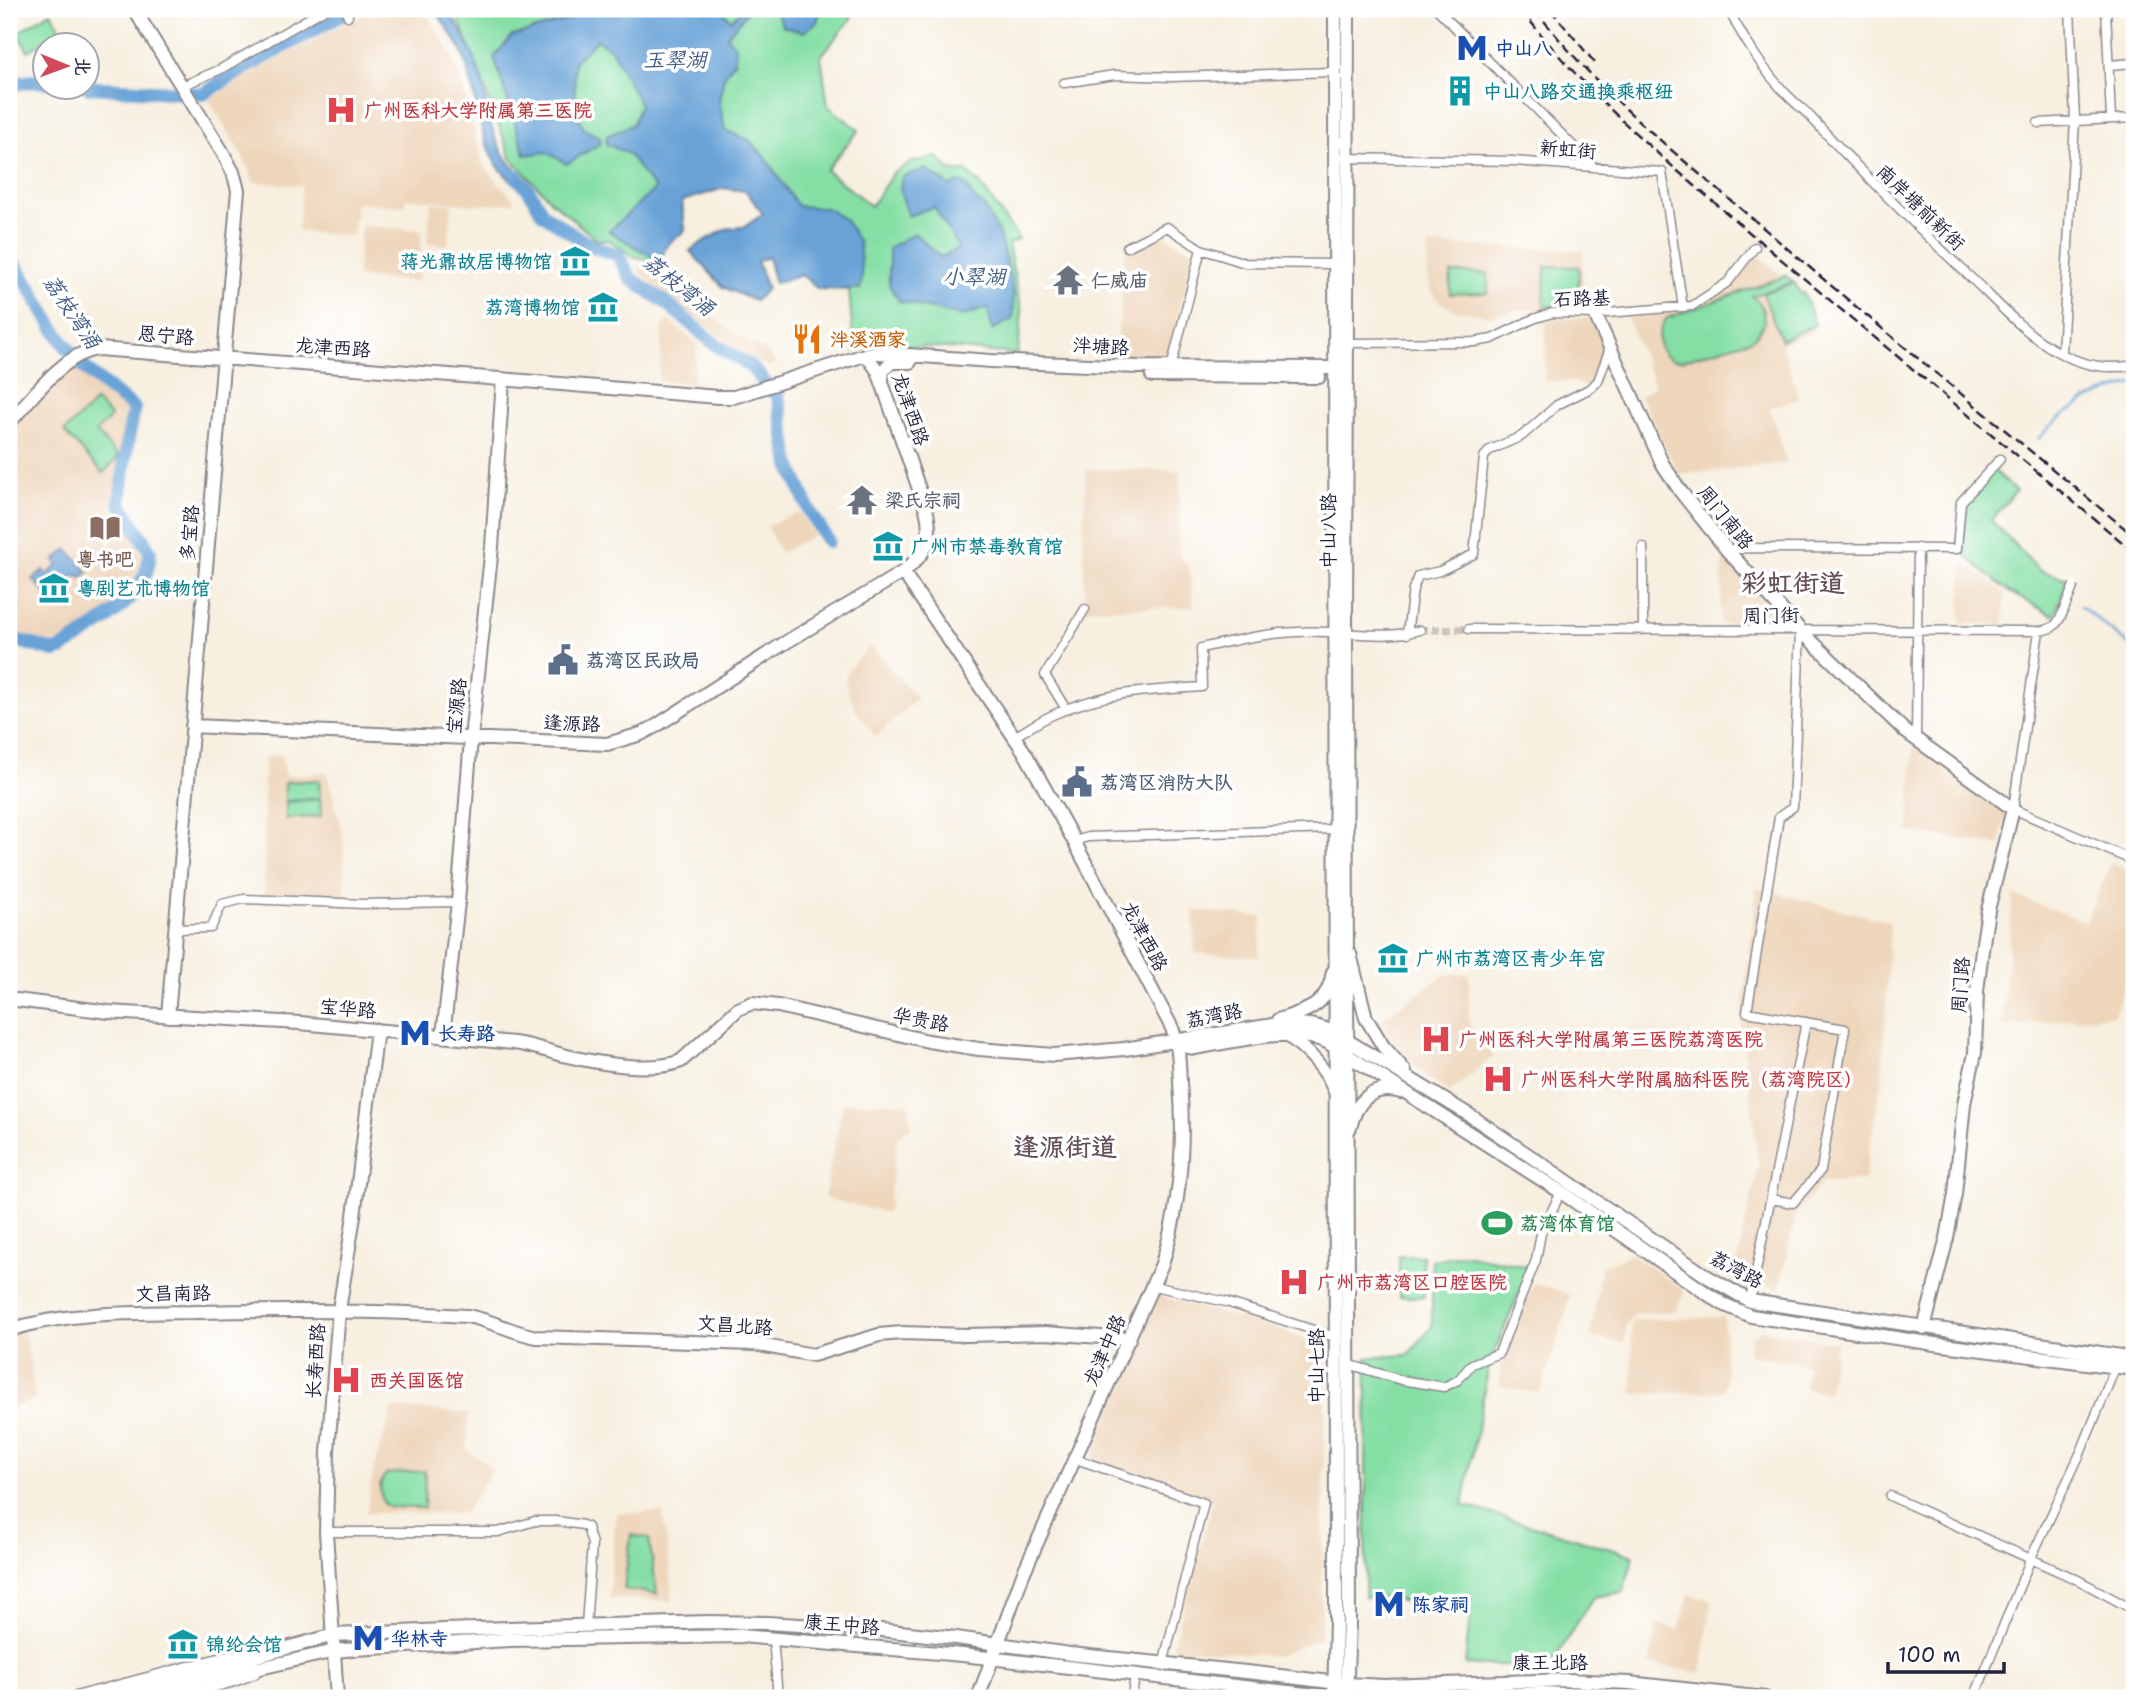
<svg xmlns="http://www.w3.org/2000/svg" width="2143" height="1707" font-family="'Shantell Sans','LXGW WenKai TC',sans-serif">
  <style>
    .built { fill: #eed6bb }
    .green { fill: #85dfa5; stroke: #548070; stroke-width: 2 }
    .water { fill: #67a2d7; stroke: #446289; stroke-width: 2 }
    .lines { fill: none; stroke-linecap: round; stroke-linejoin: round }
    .stream { stroke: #67a2d7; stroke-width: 2.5 }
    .river { stroke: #67a2d7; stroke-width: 14 }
    .street-tunnel { stroke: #ccc6be; stroke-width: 8; stroke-dasharray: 8 4; stroke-linecap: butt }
    .street-casing { stroke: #8c888d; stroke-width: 11 }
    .secondary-casing { stroke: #8c888d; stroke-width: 16 }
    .primary-casing { stroke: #8c888d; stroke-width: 16 }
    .street { stroke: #fff; stroke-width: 8 }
    .secondary { stroke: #fff; stroke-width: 12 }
    .primary { stroke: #fff; stroke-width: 12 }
    .rail { stroke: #22223b; stroke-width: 2.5; stroke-dasharray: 10 5; stroke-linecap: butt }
    .street-bridge-casing { stroke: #8c888d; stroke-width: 11; stroke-linecap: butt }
    .street-bridge { stroke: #fff; stroke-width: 8 }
    .labels { text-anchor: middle; stroke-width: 7; stroke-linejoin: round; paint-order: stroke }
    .transit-label { font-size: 19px; font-weight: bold; fill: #164399; stroke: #fff; text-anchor: start }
    .culture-label { font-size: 19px; font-weight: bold; fill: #0d838f; stroke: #fff; text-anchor: start }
    .health-label { font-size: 19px; font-weight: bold; fill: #be3a42; stroke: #fff; text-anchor: start }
    .street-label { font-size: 19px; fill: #22223b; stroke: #fff }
    .worship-label { font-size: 19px; font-weight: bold; fill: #5b616d; stroke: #fff; text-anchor: start }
    .food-label { font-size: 19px; font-weight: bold; fill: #c56008; stroke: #fff; text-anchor: start }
    .education-label { font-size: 19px; font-weight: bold; fill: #785e54; stroke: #fff }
    .service-label { font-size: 19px; font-weight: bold; fill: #4e5e75; stroke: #fff; text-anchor: start }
    .leisure-label { font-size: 19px; font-weight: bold; fill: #27864d; stroke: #fff; text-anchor: start }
    .water-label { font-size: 21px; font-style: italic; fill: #415c81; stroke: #fff }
    .district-label { font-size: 26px; font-weight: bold; fill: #634e5a; stroke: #fff }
  </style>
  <rect width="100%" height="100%" fill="#fff"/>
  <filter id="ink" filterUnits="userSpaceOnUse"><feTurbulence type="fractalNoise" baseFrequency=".0143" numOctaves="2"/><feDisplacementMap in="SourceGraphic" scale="14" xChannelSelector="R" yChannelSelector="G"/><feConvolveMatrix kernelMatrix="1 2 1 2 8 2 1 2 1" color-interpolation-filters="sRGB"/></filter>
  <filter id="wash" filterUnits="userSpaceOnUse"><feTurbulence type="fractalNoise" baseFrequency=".00686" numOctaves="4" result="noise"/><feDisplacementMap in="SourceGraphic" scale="28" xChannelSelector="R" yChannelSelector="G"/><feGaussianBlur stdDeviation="1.57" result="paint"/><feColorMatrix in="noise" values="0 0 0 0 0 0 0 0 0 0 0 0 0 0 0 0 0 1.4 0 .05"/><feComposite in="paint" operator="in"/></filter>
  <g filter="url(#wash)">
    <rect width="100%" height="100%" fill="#f7efdf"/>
    <path class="built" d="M373,9H423L454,58L484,166L516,202L474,205L406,198L405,206L356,202L353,236L298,231L302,186L253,182L246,163L209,100L248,75Z
      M431,203L452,204L448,245L427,243Z
      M361,226L422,230L418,281L357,277Z
      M1162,235L1195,252L1168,355L1154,360L1116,358L1125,252Z
      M1428,245L1583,250L1582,307L1519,310L1490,316L1455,310L1443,304L1432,293L1427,271Z
      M1759,256L1805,295L1813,332L1782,343L1799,399L1770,407L1786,463L1679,475L1640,396L1655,386L1627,317L1691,310L1729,284Z
      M642,263L655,269L673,286L698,301L719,322L751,344L763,348L776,363L769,366L763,364L731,345L674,302L638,272Z
      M1587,318L1595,325L1606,349L1594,380L1586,388L1575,382L1545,381L1546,319Z
      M668,320L698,344L693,383L659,381L662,329Z
      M72,362L130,410L120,478L110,506L135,539L142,556L140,574L109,610L60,642L38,641L12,632L9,645V430L27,408Z
      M1086,469L1180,471L1179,557L1189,567L1193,607L1085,609L1083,536Z
      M799,512L814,535L780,553L767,526Z
      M1723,555L1784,624H1720Z
      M1962,561L2004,592V625L1961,624Z
      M871,646L917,698L876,737L856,711L845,681L848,669Z
      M1914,745L2007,809L2000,845L1909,832Z
      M281,754L286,776L327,772L343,836L346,899L305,898L264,895V757Z
      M2111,863L2134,871V957L2114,1015L2002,1027L2013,895L2086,922Z
      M1757,888L1890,922L1882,1079L1864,1180L1822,1183L1796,1214L1779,1290L1734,1274L1759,1164L1741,1026Z
      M1193,910L1262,917L1259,957L1195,953Z
      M1446,974H1469V1025L1494,1056L1449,1093L1424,1074L1402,1053L1377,1022Z
      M908,1102L912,1127L897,1137L888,1213L824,1198L843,1103Z
      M1631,1254L1685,1291L1675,1311L1634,1314L1626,1326L1624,1343L1590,1337L1601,1267Z
      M1534,1283L1569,1295L1566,1312L1541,1391L1535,1393L1499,1386L1501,1365Z
      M1158,1296L1269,1326L1326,1347L1321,1638L1277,1656L1172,1648L1213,1501L1090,1459Z
      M1724,1317L1726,1383L1723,1391L1633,1394L1631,1324L1634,1320Z
      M24,1328L36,1400L9,1408V1333Z
      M1762,1330L1836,1343L1828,1393L1804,1388L1808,1365L1748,1355L1751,1336Z
      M392,1408L468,1413L467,1449L493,1469L465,1513H366L374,1467Z
      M663,1512L673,1601L609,1598L616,1513Z
      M1689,1594L1712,1601L1701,1673L1649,1664L1657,1624L1679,1630Z"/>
    <path class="green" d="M455,9H852L851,19L821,56L828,106L859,130L826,170L871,206L893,173L912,162L937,157L952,171H966L981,185L1019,239L1008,244L1022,312L1018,354C969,351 901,340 854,351L849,290L818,289L802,275L775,283L768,257L757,261L767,289L755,301L723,287L690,251L704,241L726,229L744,227L763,214L746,191L724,188L682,201L685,231C671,241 664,244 661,262L634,257L609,240H597L551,201L511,158Z
      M51,12L62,31L28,51L17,33Z
      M1545,266L1579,267L1578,306L1544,307Z
      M1451,273H1488V293L1450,294Z
      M1786,276L1793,282L1752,296L1760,303L1763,311L1764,323L1756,336L1750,340L1680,361C1656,359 1654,335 1667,318Z
      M1795,283L1800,294L1804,293L1815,325L1781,340L1763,293Z
      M96,401L111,417L96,432L119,457L103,473L64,432Z
      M1993,470L2016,491L1991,520L2040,571L2068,579L2054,616L2009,592L1963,554L1965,505Z
      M319,780L320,798L285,801V782Z
      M320,799L321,816L286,819V802Z
      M1464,1254L1530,1267L1489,1365L1463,1505L1634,1556L1623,1592L1593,1597L1551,1665H1465L1470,1616L1384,1597L1365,1598L1367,1358L1408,1355L1432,1327V1260Z
      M1399,1256H1423L1424,1297H1399Z
      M425,1471L424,1508L390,1507L384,1504C379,1493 378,1483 386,1474Z
      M631,1535L649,1538L657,1594L624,1589Z"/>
    <path class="water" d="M434,9H448C461,29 477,59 482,83C489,109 489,131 504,155C511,166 522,175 530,184L525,192C513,182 499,171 492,156C475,123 476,84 461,50C454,36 443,22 434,9Z
      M570,9H720L731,20L741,11H748L727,36L736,48L735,60L724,77L719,101L725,130L749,140L765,157L798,206L827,208L845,220L859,242L862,276L860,289H818L802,275L775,283L768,257L757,261L767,289L755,301L723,287L690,251L704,241L726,229L744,227L763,214L746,191L724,188L682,201L685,231C671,241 664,244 661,262L609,231L655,189L627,153L606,144L607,136L633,124L640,104L611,49L597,40L574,62L575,111L584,129L600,137L601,143L567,164L546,152L525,155L494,57L512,36L571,19Z
      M774,9H821L817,22L804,32L783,26Z
      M925,169L951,186L958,182L965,184L975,200L983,205L999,234L1014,293L1013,319L992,330L988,308L962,316L899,301L889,285V248L914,233L941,257L959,248L934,207L908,216L900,190L902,177Z
      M67,549L88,572L81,578L76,574L60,588L64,593L53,602V585H49L48,596L33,579L43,570L47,575L58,565L55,560Z"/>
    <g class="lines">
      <path class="stream" d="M2038,439C2068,406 2091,395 2134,384
        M2081,606L2134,649"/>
      <path class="river" d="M9,85L32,81L46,82
        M88,87L203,94L247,67L352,9
        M516,176L528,189L543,214L589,245L618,255L631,279L665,302L716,345L750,366L778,397L790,465L810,512L828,541
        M9,255C35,290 50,331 80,363C96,380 116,394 134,408L127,444L120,503L150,551C149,599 96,626 61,649L54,651L9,638"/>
    </g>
  </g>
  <g filter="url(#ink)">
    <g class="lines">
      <path class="street-tunnel" d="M1420,630L1469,629"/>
      <g class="street-casing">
        <path id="street" d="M345,9L348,16
          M1437,9L1594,167
          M1728,9C1748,47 1772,85 1806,112C1858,169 1912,222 1968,275C1994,299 2018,327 2048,346C2074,363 2104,371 2134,365
          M2106,9L2111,119
          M2109,65L2134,63
          M1064,83L1114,75L1171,77L1335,72
          M182,86L219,70L325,9
          M2038,123L2134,118
          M1343,158L1514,161L1662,172L1683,307
          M1127,247L1167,227L1201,249L1245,263L1335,264
          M1348,343L1474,342L1492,339L1533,319L1552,313L1595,314L1692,306L1728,282L1755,247
          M2062,353L2075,120L2070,9
          M1171,368L1201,249
          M1727,550L1745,548L1957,549L1961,502L2000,459
          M1469,629L2039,631C2053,629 2057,626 2063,612
          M1643,630V547
          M2039,631L2013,809L2134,861
          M1407,634L1413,589L1418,576L1440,571L1474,554L1484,457L1490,450L1522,436L1557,405L1591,388L1598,381L1610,348
          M1066,709L1045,675L1085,609
          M1014,737C1028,729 1042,719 1057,713C1103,692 1152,690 1202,687L1201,648C1233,641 1265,633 1297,632C1338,629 1380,641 1420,630
          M1916,741L1918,548
          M1074,841L1088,837L1334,829
          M175,929L211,928L222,904L244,899L364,904L458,902
          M1771,1199L1793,1203L1821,1170L1845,1029L1747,1012L1779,817L1793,807L1800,630
          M1154,1286L1226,1302L1335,1337
          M1750,1301L1806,1022
          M1348,1364L1401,1380L1444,1387L1458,1380L1472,1364L1499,1353L1536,1260L1541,1233L1561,1192
          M1076,1459L1204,1503L1163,1664
          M1890,1496L2078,1580L2134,1610
          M326,1532H498L535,1521H557L583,1525L587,1527L592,1544L586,1625
          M773,1638L778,1698
          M68,1698L222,1657L248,1654
          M174,1698L231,1683L255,1674
          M1132,1698L1135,1674
          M1250,1698L1251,1687
          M1974,1698L2031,1558L2080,1454L2116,1366"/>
      </g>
      <g class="secondary-casing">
        <path id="secondary" d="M134,9L223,153L233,172L238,190L168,1016
          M1595,314L1662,463L1681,492L1727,550L1800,630L1906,732L2013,809L1988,910L1982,950L1977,991L1975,1053L1964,1104L1955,1194L1947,1238L1924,1328
          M1152,376L1319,377
          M882,381L883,371L891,362H910
          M9,423C30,400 65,352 98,349L463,376L718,397H734L871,353H880L991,361L1138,367L1335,368
          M903,572L1025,753L1074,841L1172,1028C1179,1046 1179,1063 1180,1082C1185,1144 1181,1204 1162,1264L1023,1574L978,1698
          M192,726L607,744L641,734L656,726L783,644L903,572C926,554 934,539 926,509L878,371L866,355
          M1350,954L1366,1018L1383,1046L1405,1071
          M9,999L109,1012L300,1023L514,1043C532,1045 549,1052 567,1056C597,1063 652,1073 681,1061L738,1009L752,1003L778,1006L928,1041L979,1049L1054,1055L1124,1049L1273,1025C1295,1023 1315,1023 1335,1033L1471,1116L1708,1277L1750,1301L2134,1358
          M1278,1020C1307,1011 1328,1006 1333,972
          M1287,1035C1308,1051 1326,1068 1335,1092
          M443,1036L458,902L471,738L492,547L503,379
          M1177,1042L1183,1046L1195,1048C1237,1042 1287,1025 1327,1042L1561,1192L1706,1293L1723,1304L1751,1316L1935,1344L2134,1369
          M1350,1128C1356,1101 1372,1084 1401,1092
          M9,1330C70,1311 136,1313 200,1312C289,1310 378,1310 467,1316C491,1320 513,1333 537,1337L754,1344L813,1355L879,1335L902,1333L967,1335L1045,1333L1129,1339
          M337,1698L326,1532L328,1451L339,1310L354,1216L377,1030"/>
      </g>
      <g class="primary-casing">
        <path id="primary" d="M104,1698L334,1635L444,1630L707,1622L767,1623L881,1630L956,1638L1070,1654L1256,1673L1347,1684L1384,1686L1568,1680L1629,1683L1765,1698
          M137,1698L202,1681L335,1651L355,1649L510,1640L741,1636L962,1655L1342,1698
          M1334,1698L1336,1623L1335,9
          M1346,1698L1349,1623L1346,634L1348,9
          M1457,1698L1542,1693L1641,1698"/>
      </g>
      <use href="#street" class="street"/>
      <use href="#secondary" class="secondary"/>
      <use href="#primary" class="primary"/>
      <path class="rail" d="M1521,9C1589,100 1678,171 1763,244C1886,348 2010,449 2134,552
        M1535,9C1597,92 1681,158 1760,225C1883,331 2009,433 2134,536
        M1550,9L1595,63"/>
      <g class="street-bridge-casing">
        <path id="street-bridge" d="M2063,612L2074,585"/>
      </g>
      <use href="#street-bridge" class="street-bridge"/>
    </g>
  </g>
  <defs>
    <g id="metro-bare" transform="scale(2.415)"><path d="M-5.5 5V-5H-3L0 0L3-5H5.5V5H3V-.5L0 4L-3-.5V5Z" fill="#1a4fb4" stroke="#fff" stroke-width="2.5" paint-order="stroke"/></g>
    <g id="building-bare" transform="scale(2.415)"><path d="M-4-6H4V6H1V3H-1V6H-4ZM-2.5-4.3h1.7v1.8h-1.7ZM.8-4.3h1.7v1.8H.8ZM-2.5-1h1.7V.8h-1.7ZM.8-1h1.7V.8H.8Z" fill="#0f9aa8" stroke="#fff" stroke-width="2.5" paint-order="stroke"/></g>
    <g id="hospital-bare" transform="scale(2.415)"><path d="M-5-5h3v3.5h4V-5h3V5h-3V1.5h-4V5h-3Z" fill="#e0444e" stroke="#fff" stroke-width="2.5" paint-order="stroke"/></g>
    <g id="museum-bare" transform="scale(2.415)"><path d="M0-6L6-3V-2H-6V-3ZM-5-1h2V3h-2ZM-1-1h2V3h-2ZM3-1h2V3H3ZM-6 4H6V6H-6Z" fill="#0f9aa8" stroke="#fff" stroke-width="2.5" paint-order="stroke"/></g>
    <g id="temple-bare" transform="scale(2.415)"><path d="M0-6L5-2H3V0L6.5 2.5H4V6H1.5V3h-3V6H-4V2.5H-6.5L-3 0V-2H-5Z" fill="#6b7280" stroke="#fff" stroke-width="2.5" paint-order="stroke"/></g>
    <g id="restaurant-bare" transform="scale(2.415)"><path d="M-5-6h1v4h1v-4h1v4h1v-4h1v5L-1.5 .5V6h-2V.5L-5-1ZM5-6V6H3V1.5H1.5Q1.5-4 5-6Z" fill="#e8710a" stroke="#fff" stroke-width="2.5" paint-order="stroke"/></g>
    <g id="library-bare" transform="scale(2.415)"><path d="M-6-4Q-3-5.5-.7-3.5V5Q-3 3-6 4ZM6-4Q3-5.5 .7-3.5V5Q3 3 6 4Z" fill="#8d6e63" stroke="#fff" stroke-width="2.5" paint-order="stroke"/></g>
    <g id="civic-bare" transform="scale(2.415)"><path d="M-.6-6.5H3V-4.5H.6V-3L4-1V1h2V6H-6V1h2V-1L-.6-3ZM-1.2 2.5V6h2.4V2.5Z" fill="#5c6f8a" stroke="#fff" stroke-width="2.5" paint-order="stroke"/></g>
    <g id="stadium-bare" transform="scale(2.415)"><path d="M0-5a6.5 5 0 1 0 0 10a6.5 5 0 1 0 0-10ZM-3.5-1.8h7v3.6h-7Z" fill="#2e9e5b" stroke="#fff" stroke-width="2.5" paint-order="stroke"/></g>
  </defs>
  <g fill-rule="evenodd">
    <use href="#metro-bare" x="1472" y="48"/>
    <use href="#building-bare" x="1460" y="91"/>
    <use href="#hospital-bare" x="341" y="110"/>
    <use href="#museum-bare" x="575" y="261"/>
    <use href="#temple-bare" x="1068" y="280"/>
    <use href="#museum-bare" x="603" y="307"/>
    <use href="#restaurant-bare" x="807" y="339"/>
    <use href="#temple-bare" x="862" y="500"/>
    <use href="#library-bare" x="105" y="528"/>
    <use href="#museum-bare" x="888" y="546"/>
    <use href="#museum-bare" x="54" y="588"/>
    <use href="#civic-bare" x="563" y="660"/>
    <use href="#civic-bare" x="1077" y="782"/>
    <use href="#museum-bare" x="1393" y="958"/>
    <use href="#metro-bare" x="415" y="1033"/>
    <use href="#hospital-bare" x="1436" y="1039"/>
    <use href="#hospital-bare" x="1498" y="1079"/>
    <use href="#stadium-bare" x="1497" y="1223"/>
    <use href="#hospital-bare" x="1294" y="1282"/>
    <use href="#hospital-bare" x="346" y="1380"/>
    <use href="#metro-bare" x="1389" y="1604"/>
    <use href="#metro-bare" x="368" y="1638"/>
    <use href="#museum-bare" x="183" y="1644"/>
  </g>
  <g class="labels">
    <g class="transit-label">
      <text x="1495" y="55">中山八</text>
      <text x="438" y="1040">长寿路</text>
      <text x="1412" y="1611">陈家祠</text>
      <text x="391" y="1645">华林寺</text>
    </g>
    <g class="culture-label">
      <text x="1483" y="98">中山八路交通换乘枢纽</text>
      <text x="552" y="268" text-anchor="end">蒋光鼐故居博物馆</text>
      <text x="580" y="314" text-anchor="end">荔湾博物馆</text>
      <text x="911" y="553">广州市禁毒教育馆</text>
      <text x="77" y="595">粤剧艺术博物馆</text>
      <text x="1416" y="965">广州市荔湾区青少年宫</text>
      <text x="206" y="1651">锦纶会馆</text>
    </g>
    <g class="health-label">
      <text x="364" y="117">广州医科大学附属第三医院</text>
      <text x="1459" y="1046">广州医科大学附属第三医院荔湾医院</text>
      <text x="1521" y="1086">广州医科大学附属脑科医院（荔湾院区）</text>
      <text x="1317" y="1289">广州市荔湾区口腔医院</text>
      <text x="369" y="1387">西关国医馆</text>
    </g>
    <g class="street-label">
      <text transform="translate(1568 149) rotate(4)" y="7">新虹街</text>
      <text transform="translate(1921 207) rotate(44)" y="7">南岸塘前新街</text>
      <text transform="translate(1582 298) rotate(-2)" y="7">石路基</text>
      <text transform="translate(166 335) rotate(5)" y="7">恩宁路</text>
      <text transform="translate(1101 346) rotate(3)" y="7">泮塘路</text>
      <text transform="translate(333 347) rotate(4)" y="7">龙津西路</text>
      <text transform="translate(911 409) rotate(71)" y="7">龙津西路</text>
      <text transform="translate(1726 517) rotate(51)" y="7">周门南路</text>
      <text transform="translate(1328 531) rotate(-90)" y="7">中山八路</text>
      <text transform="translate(189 533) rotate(-85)" y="7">多宝路</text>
      <text transform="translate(1771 615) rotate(-1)" y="7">周门街</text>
      <text transform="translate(456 706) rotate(-84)" y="7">宝源路</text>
      <text transform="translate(572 723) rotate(2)" y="7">逢源路</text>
      <text transform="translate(1145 936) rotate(62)" y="7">龙津西路</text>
      <text transform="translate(1960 985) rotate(-86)" y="7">周门路</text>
      <text transform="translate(348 1008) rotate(5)" y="7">宝华路</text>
      <text transform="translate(1214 1015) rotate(-11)" y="7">荔湾路</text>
      <text transform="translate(921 1019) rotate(11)" y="7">华贵路</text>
      <text transform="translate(1737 1269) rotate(28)" y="7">荔湾路</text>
      <text transform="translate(173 1293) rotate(-1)" y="7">文昌南路</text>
      <text transform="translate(735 1325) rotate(4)" y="7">文昌北路</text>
      <text transform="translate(1104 1350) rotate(-66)" y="7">龙津中路</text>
      <text transform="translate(315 1361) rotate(-86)" y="7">长寿西路</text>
      <text transform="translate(1316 1366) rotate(-90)" y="7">中山七路</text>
      <text transform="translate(842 1624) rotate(5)" y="7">康王中路</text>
      <text x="1550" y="1669">康王北路</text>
    </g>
    <g class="worship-label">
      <text x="1091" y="287">仁威庙</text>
      <text x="885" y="507">梁氏宗祠</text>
    </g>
    <g class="food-label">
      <text x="830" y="346">泮溪酒家</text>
    </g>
    <g class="education-label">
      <text x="105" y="566">粤书吧</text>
    </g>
    <g class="service-label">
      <text x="586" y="667">荔湾区民政局</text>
      <text x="1100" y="789">荔湾区消防大队</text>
    </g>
    <g class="leisure-label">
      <text x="1520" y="1230">荔湾体育馆</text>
    </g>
    <g class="water-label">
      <text x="675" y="67">玉翠湖</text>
      <text x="974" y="284">小翠湖</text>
      <text transform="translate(679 285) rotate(39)" y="7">荔枝湾涌</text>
      <text transform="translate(72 312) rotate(56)" y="7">荔枝湾涌</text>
    </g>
    <g class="district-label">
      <text x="1793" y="592">彩虹街道</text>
      <text x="1065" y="1156">逢源街道</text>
    </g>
  </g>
  <rect width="2143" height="1707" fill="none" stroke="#fff" stroke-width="35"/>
  <g transform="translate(66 66) rotate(91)"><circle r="33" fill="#ffffff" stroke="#a7a7b1" stroke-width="2"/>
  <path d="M0-5L12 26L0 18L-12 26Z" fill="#d1495b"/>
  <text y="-10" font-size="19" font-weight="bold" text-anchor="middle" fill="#22223b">北</text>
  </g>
  <path d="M1888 1662v10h116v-10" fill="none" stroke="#22223b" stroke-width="3.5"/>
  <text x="1898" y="1662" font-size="21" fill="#22223b" stroke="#ffffff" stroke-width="5" paint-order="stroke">100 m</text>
</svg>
